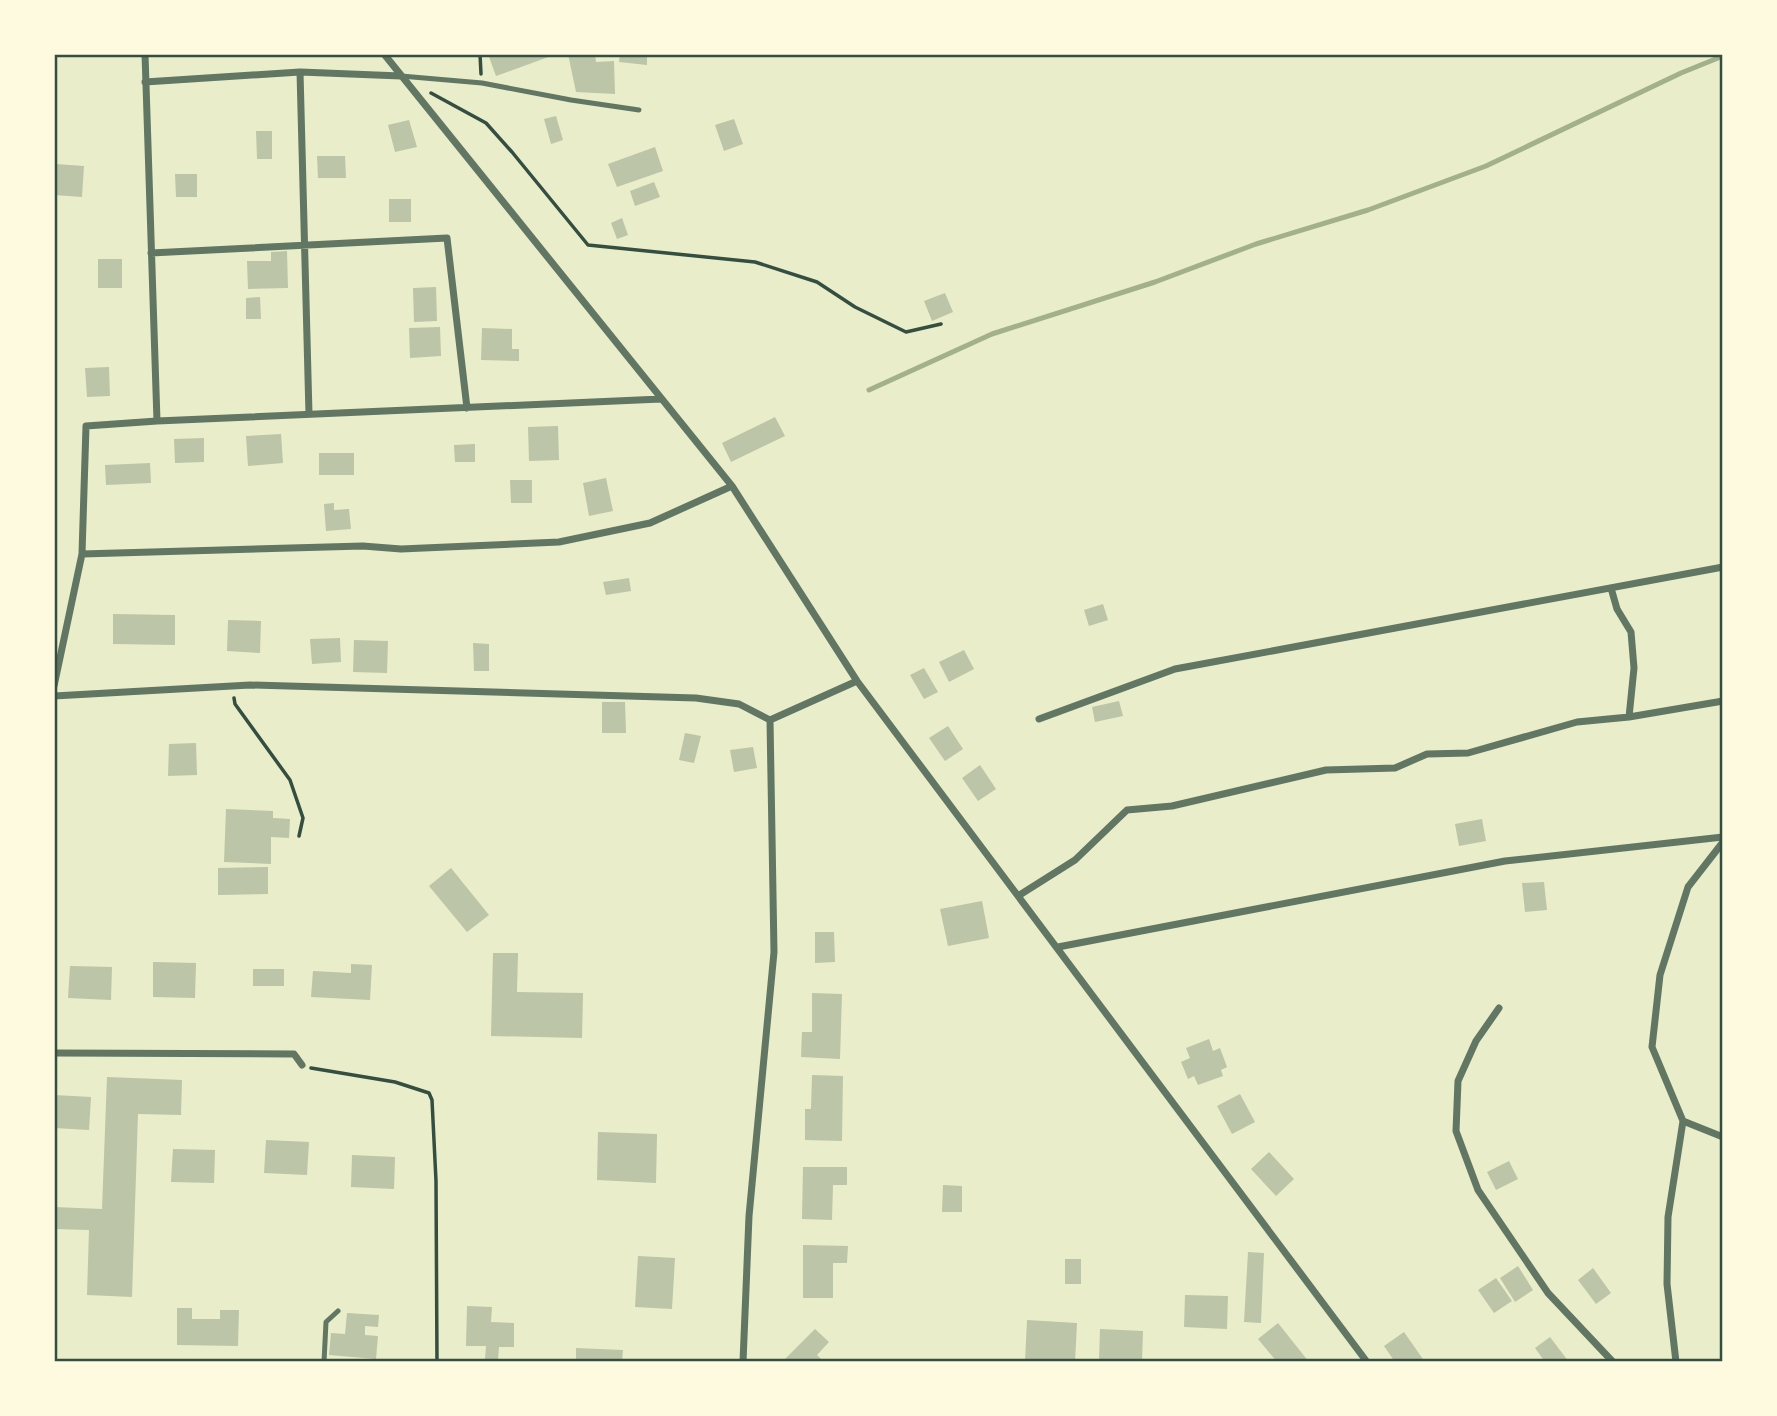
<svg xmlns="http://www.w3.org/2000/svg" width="1777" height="1416" font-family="'Titillium Web',sans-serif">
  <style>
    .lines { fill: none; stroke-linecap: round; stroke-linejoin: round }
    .stream { stroke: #a3b18a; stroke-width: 5 }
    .building { fill: #bcc5a7 }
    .path { stroke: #344e41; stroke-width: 3.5 }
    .service { stroke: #617663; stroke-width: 5 }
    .minor { stroke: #617663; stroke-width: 7 }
    .neatline { fill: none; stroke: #344e41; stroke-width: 2.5 }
  </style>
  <rect width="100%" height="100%" fill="#e9edc9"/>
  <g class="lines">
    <path class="stream" d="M869,390L992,334L1155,282L1256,244L1368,210L1486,166L1681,73L1723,56"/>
  </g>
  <path class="building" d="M488,54H554V55L496,76Z
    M568,54H595L596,62L614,61L615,94L576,92Z
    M620,54H647V65L619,62Z
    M556,116L563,140L551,144L544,119Z
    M734,119L743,144L724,151L715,125Z
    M409,120L417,147L395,152L388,125Z
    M256,131H272V159H257Z
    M655,147L663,171L617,187L608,164Z
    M317,156H345L346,178H318Z
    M55,164L84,166L82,197L54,195Z
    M175,174H197V197H176Z
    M654,182L660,197L635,206L630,191Z
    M389,199H411V222H389Z
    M622,218L628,235L617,239L611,223Z
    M287,251L288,288L248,289L247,261H271V252Z
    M98,259H122V288H98Z
    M436,287L437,321L414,322L413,288Z
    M945,293L953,312L932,321L924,301Z
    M260,297L261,319H246V298Z
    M440,327L441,356L410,358L409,328Z
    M482,328L512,329V349H519V361L481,360Z
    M109,367L110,396L87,397L85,368Z
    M775,417L785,436L731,462L722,443Z
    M558,426L559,460L529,461L528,427Z
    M281,434L283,463L248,466L246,436Z
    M204,438V462L175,463L174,439Z
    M475,444V462H455L454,445Z
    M319,453H354V475H319Z
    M150,463L151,483L106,485L105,465Z
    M606,478L613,511L589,516L583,483Z
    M510,480H532V503H511Z
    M334,503V510L349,509L351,529L326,531L324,504Z
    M629,578L631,591L606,595L603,582Z
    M1103,604L1108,620L1089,626L1084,610Z
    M113,614L175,615V645L113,644Z
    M228,620L261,621L260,653L227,651Z
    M340,638L341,662L312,664L310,639Z
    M354,640L388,641L387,673L353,672Z
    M473,643L489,644V671H474Z
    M964,650L974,669L949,682L939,662Z
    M924,668L938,692L924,699L910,675Z
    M1119,701L1123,716L1095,722L1092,707Z
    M602,702H625L626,733H602Z
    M948,726L963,749L945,761L929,738Z
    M685,733L701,736L694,763L679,760Z
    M196,743L197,775L168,776L169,744Z
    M753,747L757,768L734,772L730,750Z
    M980,765L996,789L978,801L962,778Z
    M226,809L273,811V818L290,819L289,838L271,837V864L224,862Z
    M1482,819L1486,841L1459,846L1455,824Z
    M268,867V894L218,895V868Z
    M451,868L489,915L467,932L429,886Z
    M1544,882L1547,910L1525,912L1522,883Z
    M982,901L989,938L948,946L940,909Z
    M815,932H834L835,962L815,963Z
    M493,953H518L517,992L583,993L582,1038L491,1036Z
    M153,962L196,963L195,998L153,997Z
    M351,964L372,965L370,1000L311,997L313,971L351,973Z
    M70,966L112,967L111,1000L68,998Z
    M253,969H284V986H253Z
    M812,993L842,994L840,1059L801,1057L802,1032H812Z
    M1209,1039L1213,1051L1220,1048L1227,1067L1221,1070L1223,1076L1198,1085L1194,1076L1188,1079L1181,1062L1190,1058L1186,1048Z
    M812,1075L843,1076L842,1141L805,1140V1109H811Z
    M107,1077L182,1080L181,1115L138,1114L132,1297L87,1295L89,1230L54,1229V1207L102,1209Z
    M1240,1094L1255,1122L1232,1134L1217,1106Z
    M54,1095L91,1097L89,1130L54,1128Z
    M598,1132L657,1134L656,1183L597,1180Z
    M266,1140L309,1142L307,1175L264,1173Z
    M173,1149L215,1150L214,1183L171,1182Z
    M1269,1152L1294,1179L1276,1196L1251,1169Z
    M352,1155L395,1157L394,1189L351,1187Z
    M1509,1161L1518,1179L1496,1190L1487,1172Z
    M803,1167H847V1185H833L832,1220L802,1219Z
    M943,1185L962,1186V1212H942Z
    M803,1245L848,1246L847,1263H833V1298H803Z
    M1248,1252L1264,1253L1261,1323L1244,1322Z
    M638,1256L675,1258L672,1309L635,1307Z
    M1065,1259H1081V1284H1065Z
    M1518,1266L1533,1290L1515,1302L1500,1278Z
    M1593,1268L1611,1293L1596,1304L1578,1280Z
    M1496,1278L1512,1301L1494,1313L1478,1290Z
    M1185,1295L1228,1296L1227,1329L1184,1327Z
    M467,1306L492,1307L491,1322L514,1323V1347H499L498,1360L485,1359L486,1346H466Z
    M177,1308H192V1319H220V1310H239L238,1346L177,1345Z
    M347,1313L379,1315L378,1327L365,1326V1335L378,1336L376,1359L329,1355L331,1333L345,1334Z
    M1027,1320L1077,1323L1075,1362H1025Z
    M1278,1323L1309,1362H1277L1258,1339Z
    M815,1329L829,1342L817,1355L824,1362H788L785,1359Z
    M1100,1329L1143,1331L1142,1362H1099Z
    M1404,1332L1425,1362H1395L1384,1346Z
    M1550,1337L1569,1362H1545L1535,1348Z
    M576,1348L623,1350L622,1362H576Z"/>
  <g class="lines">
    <path class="path" d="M480,54L481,74
      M431,93L486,123L512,152L588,245L755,262L817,282L855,307L906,332L941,324
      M234,698L235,704L290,780L303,818L299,836
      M311,1068L395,1082L429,1093L432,1100L436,1181L437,1362"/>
    <path class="service" d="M401,76L482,83L571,100L639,110
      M324,1362L326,1322L338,1311"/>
    <path class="minor" d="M145,54L157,421
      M384,54L732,486L857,681L1367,1362
      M300,72L309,414
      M145,82L300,72L401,76
      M151,253L447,238L467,408
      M82,554L363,546L401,549L559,542L650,523L732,486
      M1611,588L1617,609L1631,632L1634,668L1629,717
      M54,686L82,554L86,426L157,421L661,399
      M54,696L250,685L696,698L739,704L770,720L774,952L749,1216L743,1362
      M1039,719L1175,669L1723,567
      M770,720L857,681
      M1018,896L1075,860L1127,810L1172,806L1326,770L1395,768L1427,754L1468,753L1577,722L1629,717L1723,701
      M1058,947L1505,861L1723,837
      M1499,1008L1476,1041L1458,1081L1456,1131L1478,1190L1548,1293L1613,1362
      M54,1053L294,1054L302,1065
      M1683,1121L1652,1047L1660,975L1688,887L1723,842
      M1676,1362L1667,1284L1668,1217L1683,1121L1723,1137"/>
  </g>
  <rect width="1777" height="1416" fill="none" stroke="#fefae0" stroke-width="112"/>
  <rect x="56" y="56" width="1665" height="1304" class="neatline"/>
</svg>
